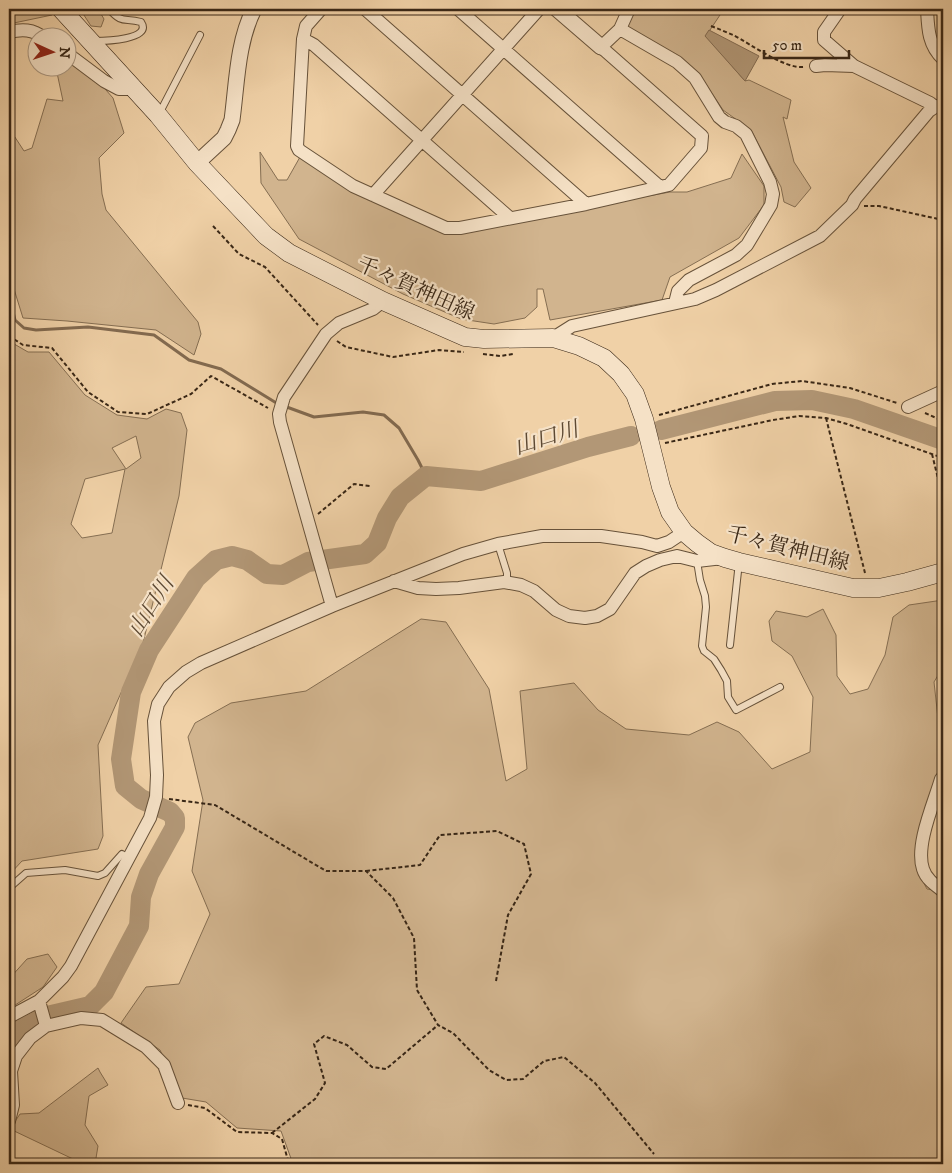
<svg xmlns="http://www.w3.org/2000/svg" width="952" height="1173" font-family="'IM FELL DW Pica','Noto Serif JP',serif">
  <style>
    .green { fill: #d1b48e; stroke: #856e52; fill-rule: evenodd }
    .water { fill: #b29776; stroke: #826a50 }
    .lines { fill: none; stroke-linecap: round; stroke-linejoin: round }
    .stream { stroke: #826a50; stroke-width: 3 }
    .river { stroke: #b29776; stroke-width: 20 }
    .service-casing { stroke: #67523a; stroke-width: 8 }
    .minor-casing { stroke: #67523a; stroke-width: 14 }
    .tertiary-casing { stroke: #67523a; stroke-width: 17 }
    .secondary-casing { stroke: #392716; stroke-width: 19 }
    .path { stroke: #392716; stroke-width: 2; stroke-dasharray: 4 2.5; stroke-linecap: butt }
    .service { stroke: #f5e1c6; stroke-width: 6 }
    .minor { stroke: #f5e1c6; stroke-width: 12 }
    .tertiary { stroke: #f5e1c6; stroke-width: 15 }
    .secondary { stroke: #f5e1c6; stroke-width: 18 }
    .labels { text-anchor: middle; stroke-width: 4.5; stroke-linejoin: round; paint-order: stroke }
    .street-label { font-size: 21px; fill: #392716; stroke: #f5e1c6 }
    .water-label { font-size: 22px; font-style: italic; fill: #5d4933; stroke: #f5e1c6 }
  </style>
  <rect width="100%" height="100%" fill="#f0d1a7"/>
  <filter id="stains"><feTurbulence type="fractalNoise" baseFrequency=".004" numOctaves="4"/><feColorMatrix values="0 0 0 0 .2 0 0 0 0 .09 0 0 0 0 .02 0 0 0 .5 -.17"/></filter>
  <radialGradient id="worn" r=".72"><stop offset=".6" stop-color="#630" stop-opacity="0"/><stop offset="1" stop-color="#630" stop-opacity=".3"/></radialGradient>
  <path class="green" d="M9,9H47L52,15L9,24Z
    M80,9H98L104,19L101,27L91,26Z
    M636,9H724L706,36L745,81L749,80L791,100L787,119L783,117L794,162L811,188L795,207L784,202L781,187L751,130L723,110L703,80L680,59L627,26Z
    M69,48L113,98L124,133L99,158L102,194L106,210L198,322L201,334L194,355L156,330L67,321L23,318L9,273V128L24,151L32,148L47,99L63,101L56,68H68V49Z
    M260,152L278,180H287L300,157L449,232L670,192H687L731,178L742,154L764,186V205L739,238L670,277L662,300L550,320L543,289H537V307L525,318L494,324L461,319L403,294L299,239L261,183Z
    M9,341L28,352H49L85,395L117,415L147,419L166,409L181,413L187,430L179,496L143,643L98,745L103,836L98,849L22,861L9,875ZM136,436L141,458L126,469L112,448ZM125,469L112,533L82,538L71,524L85,479Z
    M943,600V667L934,682L943,764L916,847L918,872L927,889L943,891V1164H293L281,1131L237,1128L206,1102L182,1098L160,1050L121,1023L146,987L179,984L210,914L192,871L203,800L188,737L195,723L231,703L306,691L421,619L446,622L489,689L506,781L527,769L520,691L574,683L598,710L626,729L689,735L717,722L739,732L772,769L810,752L813,697L792,656L772,641L769,621L776,611L807,617L823,609L836,635L837,676L850,694L868,689L885,655L893,617L909,605Z
    M48,954L57,967L43,987L9,1009V979L27,959Z
    M98,1068L100,1072L108,1085L89,1096L85,1125L98,1146L95,1164H78L73,1159L10,1129L20,1114L39,1113Z"/>
  <path class="water" d="M709,30L759,56L745,81L705,36Z"/>
  <g class="lines">
    <path class="stream" d="M9,295L15,320L24,328L36,330L88,327L154,335L189,360L221,369L278,404
      M284,406L314,417L363,412L384,415L399,428L418,460L426,476"/>
    <path class="river" d="M661,430L775,401L812,400L854,409L943,440
      M9,1049L15,1033L47,1016L90,1006L104,992L139,926L141,897L149,874L175,827V818L170,812L141,799L125,786L121,759L131,692L149,650L196,578L216,560L232,556L247,560L267,574L283,575L308,562L365,554L377,543L387,518L400,497L426,476L481,481L588,447L631,436"/>
    <g class="service-casing">
      <path id="service" d="M94,41C104,41 153,40 141,22C124,17 123,25 109,9
        M159,114L200,35
        M498,544L507,573V578L504,582
        M697,561L700,580L705,596L706,607L702,646L704,651L714,659L721,670L727,681L728,697L736,710L780,687
        M730,645L739,562
        M9,888L26,873L65,870L98,876L105,873L122,854L128,858"/>
    </g>
    <g class="minor-casing">
      <path id="minor" d="M321,9L306,26L303,39L297,146L299,150L353,186L446,228H460L586,204L669,185L701,148L702,136L601,47L620,29L629,9
        M365,9L586,204
        M458,9L660,187
        M840,9L824,32V40L854,66L930,103L935,107
        M927,9C928,28 928,45 943,59
        M620,29L677,62L695,78L719,117L725,122L736,126L746,134L770,182L773,194L771,205L747,245L736,255L689,280L678,291L675,303
        M9,32C22,29 33,29 44,38
        M303,39L314,45L510,218
        M68,54L104,81L119,89H133
        M816,66L825,65L854,66
        M373,195L539,9
        M553,338L572,326L695,299L716,290L820,236L852,205L855,199L929,111L935,107L943,106
        M908,407L943,391
        M394,581L418,588L436,589L459,588L504,582L521,585L534,591L556,610L569,616L585,618L597,616L610,609L635,573L646,566L660,560L677,556L697,561L723,558
        M332,606L280,422L279,414L284,397L326,334L339,323L373,309L383,301
        M943,777L941,779C934,803 915,845 923,869C926,879 935,885 943,891
        M39,1001L46,1026
        M9,1017L39,1001L63,977L71,966L150,818L156,797L157,775L154,721L158,704L169,687L186,672L201,663L332,606L463,554L498,544L542,536H601L642,542L657,546L669,542L684,532
        M9,1121L13,1105L11,1071L16,1056L30,1038L46,1026L81,1018L102,1020L146,1047L164,1065L178,1103"/>
    </g>
    <g class="tertiary-casing">
      <path id="tertiary" d="M557,9L601,47
        M197,163L224,138L228,130L232,120C237,83 237,43 254,9"/>
    </g>
    <g class="secondary-casing">
      <path id="secondary" d="M61,9L158,115L197,163L266,236L289,253L383,301L465,337L484,339L553,338L579,346L604,358L621,374L635,394L644,419L661,487L670,512L684,532L697,543L711,553L725,558L739,562L853,588H879L907,582L943,572"/>
    </g>
    <path class="path" d="M711,26C719,29 726,32 733,35C751,44 784,69 804,67
      M864,206H879L943,220
      M213,226L239,254L265,267L318,325
      M9,336L23,345L52,348L88,392L118,412L147,414L191,394L211,376L268,408
      M337,341L346,347L393,357L439,350L464,352
      M483,354L500,356L513,354
      M925,413L943,421
      M659,415L772,384L802,381L850,388L897,403
      M826,418L865,573
      M665,443L773,420L799,416L826,418L847,424L943,458
      M932,454L943,499
      M318,514L354,484L370,486
      M169,799L215,805L326,871H366L393,898L414,938L417,990L438,1025L453,1033L489,1070L506,1080L523,1079L544,1061L564,1057L595,1083L654,1154
      M366,871L420,865L440,835L497,831L524,844L531,874L508,915L496,981
      M188,1105L205,1108L237,1132L272,1133L282,1139L289,1164
      M272,1133L315,1099L325,1083L314,1044L324,1036L347,1045L372,1067L386,1069L438,1025"/>
    <use href="#service" class="service"/>
    <use href="#minor" class="minor"/>
    <use href="#tertiary" class="tertiary"/>
    <use href="#secondary" class="secondary"/>
  </g>
  <g class="labels">
    <g class="street-label">
      <text transform="translate(416 288) rotate(24)" y="7">千々賀神田線</text>
      <text transform="translate(788 548) rotate(14)" y="7">千々賀神田線</text>
    </g>
    <g class="water-label">
      <text transform="translate(546 437) rotate(-17)" y="8">山口川</text>
      <text transform="translate(150 606) rotate(-58)" y="8">山口川</text>
    </g>
  </g>
  <rect width="952" height="1173" fill="none" stroke="#f0d1a7" stroke-width="30"/>
  <rect x="10" y="10" width="932" height="1153" fill="none" stroke="#392716" stroke-width="2.5"/>
  <rect x="15" y="15" width="922" height="1143" fill="none" stroke="#392716"/>
  <g transform="translate(52 52) rotate(93)"><circle r="24" fill="#f5e1c6" stroke="#aa9780"/>
  <path d="M0-4L9 19L0 12L-9 19Z" fill="#8f2418"/>
  <text y="-8" font-size="14" font-weight="bold" text-anchor="middle" fill="#392716">N</text>
  </g>
  <path d="M764 50v8h85v-8" fill="none" stroke="#392716" stroke-width="2.5"/>
  <text x="772" y="50" font-size="15" fill="#392716" stroke="#f5e1c6" stroke-width="4" paint-order="stroke">50 m</text>
  <rect width="100%" height="100%" filter="url(#stains)"/>
  <rect width="100%" height="100%" fill="url(#worn)"/>
</svg>
